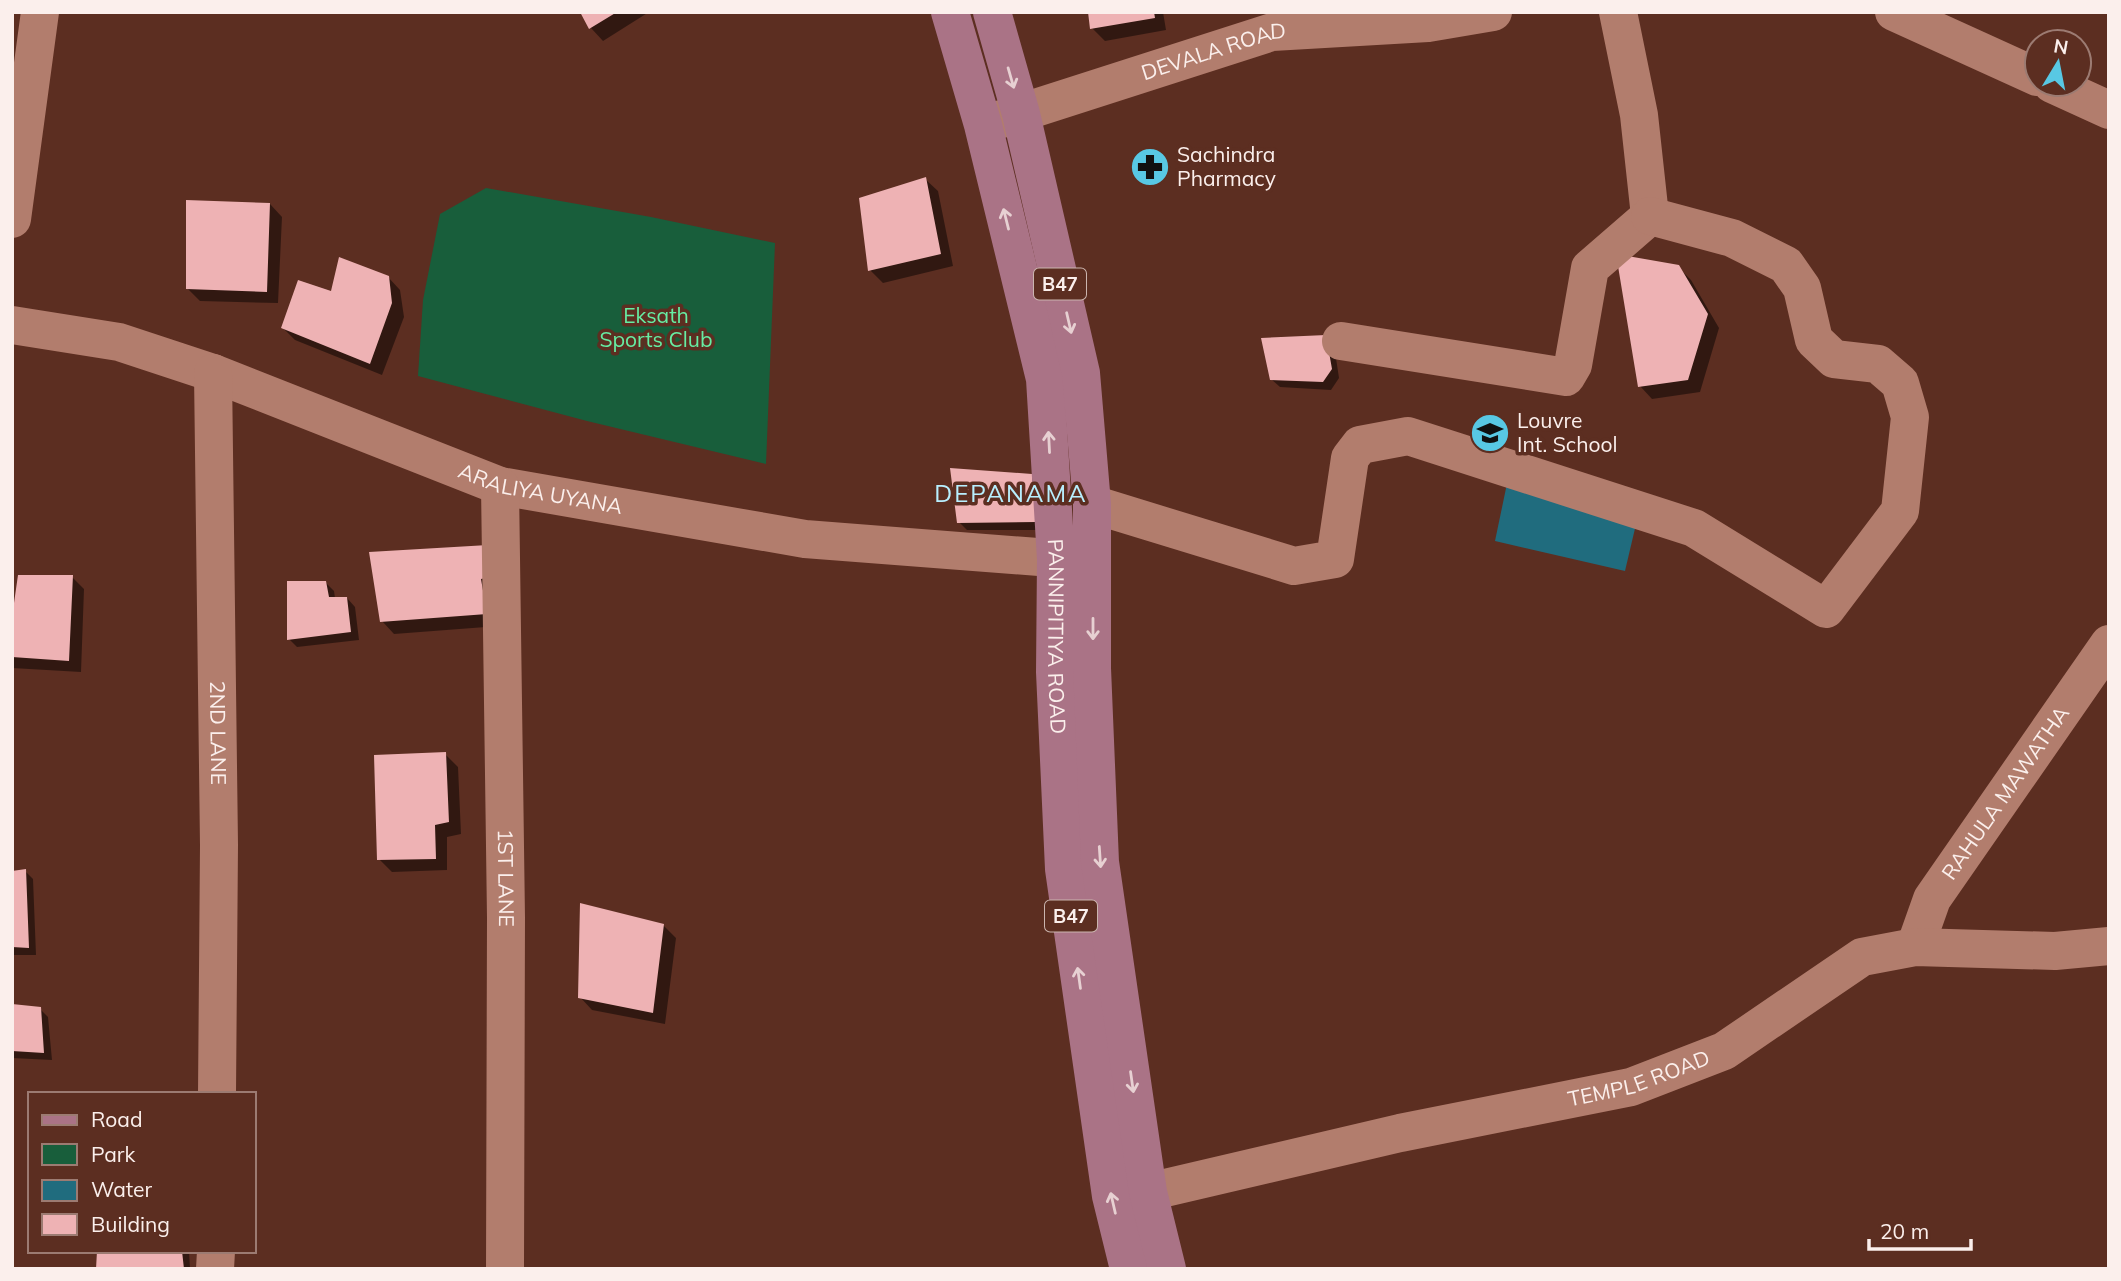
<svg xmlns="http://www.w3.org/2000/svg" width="2121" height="1281" font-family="Mulish,sans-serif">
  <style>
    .green { fill: #185e3b }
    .water { fill: #206c7e }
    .shadow { fill: #0007 }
    .building { fill: #eeb2b4 }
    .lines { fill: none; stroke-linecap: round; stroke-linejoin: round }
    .minor { stroke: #b27d6d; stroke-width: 38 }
    .major { stroke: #aa7386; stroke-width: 38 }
    .oneway { stroke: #e7d0d2 }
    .labels { text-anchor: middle; stroke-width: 7; stroke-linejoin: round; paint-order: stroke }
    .shield { fill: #5c2e21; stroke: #cbb5af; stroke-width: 2 }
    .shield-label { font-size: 19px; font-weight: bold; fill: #fbefec }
    .street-label { font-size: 21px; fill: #fbefec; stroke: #5c2e21 }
    .poi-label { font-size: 21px; fill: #fbefec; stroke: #5c2e21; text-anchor: start }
    .park-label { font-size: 21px; fill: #66eda3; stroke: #5c2e21 }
    .quarter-label { font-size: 24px; letter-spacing: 2px; fill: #b8effe; stroke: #5c2e21 }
  </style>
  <rect width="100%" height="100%" fill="#5c2e21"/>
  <path class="green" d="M486,188L651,217L775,243L766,464L587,421L418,376L423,300L440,214Z"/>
  <path class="water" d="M1509,474L1641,503L1625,571L1495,541Z"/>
  <path class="shadow" d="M582,12H649L603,41L591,28Z
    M1089,12H1163L1166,30L1105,41L1092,28Z
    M925,179L938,191L953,266L883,283L870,270Z
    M270,204L282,217L278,303L200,301L188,289Z
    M1678,267L1691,280L1719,328L1700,392L1652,399L1640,386Z
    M388,277L400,290L404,317L382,375L295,340L283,328L333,293Z
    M1334,345L1339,378L1331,390L1280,387L1271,379Z
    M1032,475L1043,530H967L959,522Z
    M487,547L499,626L394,634L382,621Z
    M72,577L84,589L81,672L12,668V619Z
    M326,583L334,591L335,598H347L355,607L359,640L297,647L289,639Z
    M445,754L458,767L461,834L447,837V870L392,872L379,859Z
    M25,871L33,879L36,955H12V872Z
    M663,925L676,938L665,1024L592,1010L580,997Z
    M12,1006L40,1009L48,1017L52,1060L12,1058Z
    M99,1251H189L190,1269H98Z"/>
  <path class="building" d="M580,12H617L589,29Z
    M1088,12H1154L1155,18L1090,29Z
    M926,177L941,254L868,271L859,198Z
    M186,200L270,203L267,292L186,289Z
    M1616,254L1679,265L1708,314L1688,380L1638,387Z
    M339,257L389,276L392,303L370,364L281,328L298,280L331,291Z
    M1326,335L1332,369L1323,382L1270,380L1261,338Z
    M950,468L1032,474L1036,522L957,523Z
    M488,545L494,576L481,579L487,614L380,622L369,552Z
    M18,575H73L69,661L12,657V617Z
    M287,581H326L329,597H347L351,632L287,640Z
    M446,752L449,822L435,825L436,859L377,860L374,755Z
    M26,869L29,948L12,947V871Z
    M580,903L664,924L653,1013L578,998Z
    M12,1004L41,1007L44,1053L12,1051Z
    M97,1251H182L184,1269H96Z"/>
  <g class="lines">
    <g class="minor">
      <path d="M1618,12L1639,115L1650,216"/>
      <path d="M1894,12L2037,77"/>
      <path d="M2052,84L2109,110"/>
      <path id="s1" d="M989,123L1272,32L1428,23L1493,12"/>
      <path d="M12,219L40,12"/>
      <path id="s2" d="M12,325L119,342L213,373L500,486L805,539L1090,561"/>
      <path d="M1341,341L1566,377L1573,365L1590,268L1650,216"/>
      <path id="s3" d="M213,373L219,845L217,1094"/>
      <path id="s4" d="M500,486L506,918L505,1269"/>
      <path d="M1092,504L1294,566L1335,559L1350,458L1360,445L1408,436L1694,528L1826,609L1900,511L1910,417L1900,383L1878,364L1834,359L1814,340L1802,288L1786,265L1732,238L1650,216"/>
      <path id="s5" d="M1915,947L1932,899L2109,644"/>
      <path id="s6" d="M1148,1192L1400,1133L1631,1087L1724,1051L1862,957L1915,947L2055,951L2109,946"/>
      <path d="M215,1269L216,1251"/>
    </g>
    <g class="major">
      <path id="s7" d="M950,12L983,125L1045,379L1056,559L1055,672L1064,869L1111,1196L1129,1269"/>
      <path d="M992,12L1021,114L1081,373L1092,504V668L1100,862L1148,1192L1167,1269"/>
    </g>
  </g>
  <defs><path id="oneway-shaft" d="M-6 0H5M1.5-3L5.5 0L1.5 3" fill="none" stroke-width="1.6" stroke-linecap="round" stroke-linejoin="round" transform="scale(1.75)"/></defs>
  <g class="oneway">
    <use href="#oneway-shaft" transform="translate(1011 78) rotate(74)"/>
    <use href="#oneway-shaft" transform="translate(1006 219) rotate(-104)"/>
    <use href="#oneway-shaft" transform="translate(1069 323) rotate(77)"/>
    <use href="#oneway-shaft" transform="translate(1049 442) rotate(-93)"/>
    <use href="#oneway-shaft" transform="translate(1093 629) rotate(90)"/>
    <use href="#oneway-shaft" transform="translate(1100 857) rotate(86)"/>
    <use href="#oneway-shaft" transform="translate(1079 978) rotate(-98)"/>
    <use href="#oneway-shaft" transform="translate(1132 1082) rotate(82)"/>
    <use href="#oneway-shaft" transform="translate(1113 1203) rotate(-103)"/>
  </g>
  <defs>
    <g id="pharmacy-disc" transform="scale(2.0125)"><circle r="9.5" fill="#58c8e4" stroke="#5c2e21"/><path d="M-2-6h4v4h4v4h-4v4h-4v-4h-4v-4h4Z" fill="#111"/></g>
    <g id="school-disc" transform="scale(2.0125)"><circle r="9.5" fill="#58c8e4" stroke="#5c2e21"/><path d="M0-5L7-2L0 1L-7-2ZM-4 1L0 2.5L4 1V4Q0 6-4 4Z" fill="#111"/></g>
  </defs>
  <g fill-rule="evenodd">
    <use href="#pharmacy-disc" x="1150" y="167"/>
    <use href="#school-disc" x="1490" y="433"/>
  </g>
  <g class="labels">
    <g class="shield">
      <rect x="1034" y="268.5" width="52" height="31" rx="5"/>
      <rect x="1045" y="900.5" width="52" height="31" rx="5"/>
    </g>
    <g class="shield-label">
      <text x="1060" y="291">B47</text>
      <text x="1071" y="923">B47</text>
    </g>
    <g class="street-label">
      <text dy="7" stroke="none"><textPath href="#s1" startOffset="236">DEVALA ROAD</textPath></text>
      <text dy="7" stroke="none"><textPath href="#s2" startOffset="556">ARALIYA UYANA</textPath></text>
      <text dy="7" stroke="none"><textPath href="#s7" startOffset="637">PANNIPITIYA ROAD</textPath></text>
      <text dy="7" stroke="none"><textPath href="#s3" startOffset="360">2ND LANE</textPath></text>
      <text dy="7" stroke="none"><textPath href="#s5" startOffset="180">RAHULA MAWATHA</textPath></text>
      <text dy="7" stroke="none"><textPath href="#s4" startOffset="392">1ST LANE</textPath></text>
      <text dy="7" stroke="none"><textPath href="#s6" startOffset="504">TEMPLE ROAD</textPath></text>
    </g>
    <g class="poi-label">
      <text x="1177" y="162">Sachindra<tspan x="1177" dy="24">Pharmacy</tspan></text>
      <text x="1517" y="428">Louvre<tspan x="1517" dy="24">Int. School</tspan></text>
    </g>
    <g class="park-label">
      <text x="656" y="323">Eksath<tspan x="656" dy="24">Sports Club</tspan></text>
    </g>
    <g class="quarter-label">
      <text x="1011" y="502">DEPANAMA</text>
    </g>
  </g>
  <rect width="2121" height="1281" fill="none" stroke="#fbefec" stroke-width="28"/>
  <rect x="28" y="1092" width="228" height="161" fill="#5c2e21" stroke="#9c7b72" stroke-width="2"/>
  <rect x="42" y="1115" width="35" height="10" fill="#aa7386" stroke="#9c7b72" stroke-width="2"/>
  <text x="91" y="1127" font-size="21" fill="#fbefec">Road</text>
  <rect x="42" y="1144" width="35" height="21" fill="#185e3b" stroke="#9c7b72" stroke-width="2"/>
  <text x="91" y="1162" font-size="21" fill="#fbefec">Park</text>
  <rect x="42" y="1180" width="35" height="21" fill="#206c7e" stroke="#9c7b72" stroke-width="2"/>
  <text x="91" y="1197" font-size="21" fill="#fbefec">Water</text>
  <rect x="42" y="1214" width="35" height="21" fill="#eeb2b4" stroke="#9c7b72" stroke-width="2"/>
  <text x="91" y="1232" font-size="21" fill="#fbefec">Building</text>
  <g transform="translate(2058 63) rotate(10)"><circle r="33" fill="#5c2e21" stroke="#9c7b72" stroke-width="2"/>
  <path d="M0-5L12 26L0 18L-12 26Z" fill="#58c8e4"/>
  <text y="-10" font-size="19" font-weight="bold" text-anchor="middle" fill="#fbefec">N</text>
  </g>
  <path d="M1869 1239v10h102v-10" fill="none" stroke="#fbefec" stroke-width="3.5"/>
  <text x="1880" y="1239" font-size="21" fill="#fbefec" stroke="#5c2e21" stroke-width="5" paint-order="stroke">20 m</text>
</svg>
